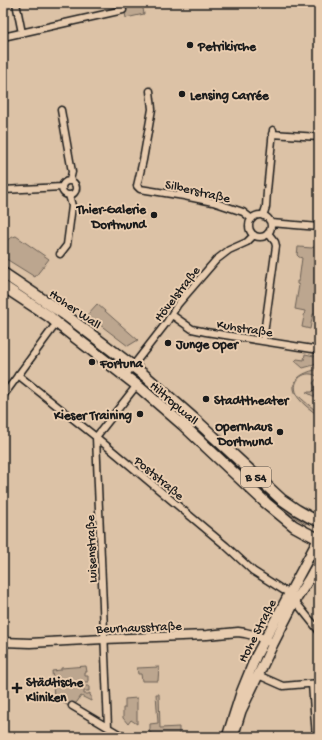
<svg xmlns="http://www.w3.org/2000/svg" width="322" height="740" font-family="'Gochi Hand',sans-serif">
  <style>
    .green { fill: #bca68f; stroke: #6c6156 }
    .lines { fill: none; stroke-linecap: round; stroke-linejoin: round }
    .minor-casing { stroke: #1c1c1c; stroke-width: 9 }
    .tertiary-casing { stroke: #1c1c1c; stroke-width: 11 }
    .secondary-casing { stroke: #1c1c1c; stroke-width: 12 }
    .primary-casing { stroke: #1c1c1c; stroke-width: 13 }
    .minor { stroke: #e8ccaf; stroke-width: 6 }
    .tertiary { stroke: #e8ccaf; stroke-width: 8 }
    .secondary { stroke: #e8ccaf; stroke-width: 9 }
    .primary { stroke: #e8ccaf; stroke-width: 10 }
    .poi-dot { fill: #1c1c1c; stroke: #e8ccaf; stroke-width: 1.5 }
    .labels { text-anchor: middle; stroke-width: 4; stroke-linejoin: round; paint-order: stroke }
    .shield { fill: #e8ccaf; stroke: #595148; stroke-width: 1 }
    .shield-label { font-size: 12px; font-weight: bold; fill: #1c1c1c }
    .poi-label { font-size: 13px; font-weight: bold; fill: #1c1c1c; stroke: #e8ccaf; text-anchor: start }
    .street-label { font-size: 13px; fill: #1c1c1c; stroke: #e8ccaf }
  </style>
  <rect width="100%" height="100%" fill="#dcc2a6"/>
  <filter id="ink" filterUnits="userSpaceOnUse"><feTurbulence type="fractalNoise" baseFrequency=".025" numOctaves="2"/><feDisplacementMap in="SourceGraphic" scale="8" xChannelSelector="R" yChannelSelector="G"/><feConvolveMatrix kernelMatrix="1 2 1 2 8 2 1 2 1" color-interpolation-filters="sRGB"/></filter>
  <g filter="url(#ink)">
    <path class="green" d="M123,3H142L144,14L126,18Z
      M16,236L49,259L35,277L3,257C3,244 3,240 16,236Z
      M298,247H299L312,248L313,247H316V251L319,252L315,288H319V313L313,314L310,329L302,327L305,311L295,309L299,285L297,284V281H299L302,258L299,257L297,255Z
      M97,304L138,340L128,346L87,315Z
      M305,354L319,357V363L314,365L303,368L295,361L297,359L304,360Z
      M319,369V396H313L306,392H312L315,389V386L313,383L318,377C306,368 290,380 297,394C301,399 314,409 319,413V415C314,413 310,409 306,406C284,387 294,374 319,369Z
      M140,377C164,398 190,419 213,442C242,469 271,502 307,521L306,524C278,509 256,485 234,463C215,445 196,429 177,412C165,401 152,386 136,380Z
      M86,666L87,672H85V676H88V682H81V686H89V691H84V694H88L90,693V695L91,696V701L81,696L77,702L70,707L54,697L52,671L61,670V668Z
      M159,667L158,681H142L141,674H138L137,668Z
      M156,694H159L160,728L179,727V737H161L160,736H157L149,732L150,729V724L158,723Z
      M137,698V724L131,720L128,724L123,718V708H125V699Z"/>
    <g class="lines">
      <g class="minor-casing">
        <path id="minor" d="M16,3L22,33
          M3,37L123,10
          M150,91L152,109L143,160L137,186L140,189L184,196L213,202L243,212L252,219
          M61,110L72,172L70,180
          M272,134L319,137
          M62 188a7 7 0 1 1 14 0a7 7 0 1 1-14 0Z
          M3,190L62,187
          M249 226a11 11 0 1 1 22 0a11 11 0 1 1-22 0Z
          M263,216L266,207L267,191L273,130
          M271,223L319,227
          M60,254L67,245L72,206L69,195
          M172,315L192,329L206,332L319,350
          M263,341L276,246L275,242L268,233
          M18,375L96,437L226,546L253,571L283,590L290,593
          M125,376L167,322L178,304L216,260L229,250L247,242L254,235
          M3,396L53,328L58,324
          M295,601L319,631
          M258,675L283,686L319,683
          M312,684L316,737
          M72,706L124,737
          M108,727L96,437L137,385"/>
      </g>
      <g class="tertiary-casing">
        <path id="tertiary" d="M3,642L30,643L104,639L207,635L238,632L245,633L257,636L270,642"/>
      </g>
      <g class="secondary-casing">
        <path id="secondary" d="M227,737L241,693L256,656L319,538
          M233,737L241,711L273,644L295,601L309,579L319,561"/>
      </g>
      <g class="primary-casing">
        <path id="primary" d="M3,273L64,314L143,374L200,424L281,499L297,510L311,518L319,521
          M3,286L50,317L58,324L139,387L183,425L266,503L294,526L305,532L319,539"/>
      </g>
      <use href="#minor" class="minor"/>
      <use href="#tertiary" class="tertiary"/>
      <use href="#secondary" class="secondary"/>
      <use href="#primary" class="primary"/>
    </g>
  </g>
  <g class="poi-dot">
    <circle cx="190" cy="45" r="4"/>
    <circle cx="182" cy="94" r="4"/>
    <circle cx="154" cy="215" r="4"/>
    <circle cx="168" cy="343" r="4"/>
    <circle cx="92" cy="362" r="4"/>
    <circle cx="206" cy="399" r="4"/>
    <circle cx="140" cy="414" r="4"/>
    <circle cx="280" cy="432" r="4"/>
    <path d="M15 682h4v4h4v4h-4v4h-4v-4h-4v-4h4z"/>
  </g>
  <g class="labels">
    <rect class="shield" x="241" y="467" width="30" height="20" rx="3"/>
    <g class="shield-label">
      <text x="256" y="481">B 54</text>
    </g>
    <g class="poi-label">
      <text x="198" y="50">Petrikirche</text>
      <text x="190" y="99">Lensing Carrée</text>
      <text x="146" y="213" text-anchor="end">Thier-Galerie<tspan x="146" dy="15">Dortmund</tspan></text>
      <text x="176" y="348">Junge Oper</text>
      <text x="100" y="367">Fortuna</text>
      <text x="214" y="404">Stadttheater</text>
      <text x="132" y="419" text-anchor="end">Kieser Training</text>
      <text x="272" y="430" text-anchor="end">Opernhaus<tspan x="272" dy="15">Dortmund</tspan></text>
      <text x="26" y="686">Städtische<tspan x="26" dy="15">Kliniken</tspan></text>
    </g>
    <g class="street-label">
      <text transform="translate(198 190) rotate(13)" y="5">Silberstraße</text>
      <text transform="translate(176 293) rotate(-52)" y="5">Hövelstraße</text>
      <text transform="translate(76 308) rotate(35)" y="5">Hoher Wall</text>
      <text transform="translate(245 327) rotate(9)" y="5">Kuhstraße</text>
      <text transform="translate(175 402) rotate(41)" y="5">Hiltropwall</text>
      <text transform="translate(160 477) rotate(40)" y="5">Poststraße</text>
      <text transform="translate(90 549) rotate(-92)" y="5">Luisenstraße</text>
      <text transform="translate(139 626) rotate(-2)" y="5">Beurhausstraße</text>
      <text transform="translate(256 630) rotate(-63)" y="5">Hohe Straße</text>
    </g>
  </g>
  <rect width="322" height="740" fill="none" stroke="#e8ccaf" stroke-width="16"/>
  <rect x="8" y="8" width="306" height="724" fill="none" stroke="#1c1c1c" stroke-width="1.5" filter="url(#ink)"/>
</svg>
